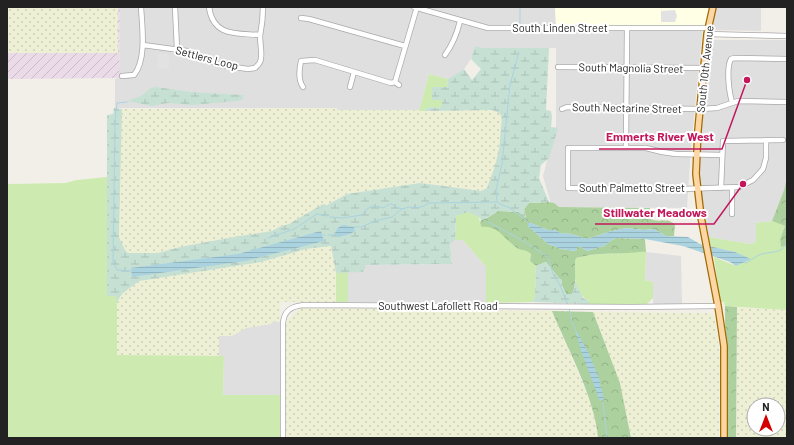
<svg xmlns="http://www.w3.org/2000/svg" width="794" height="445" font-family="Barlow,sans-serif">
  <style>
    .residential { fill: #e0dfdf }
    .industrial { fill: url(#industrial-furrows) }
    .education { fill: #ffffe5 }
    .farmland { fill: url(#farmland-dots); fill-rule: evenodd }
    .grass { fill: #cdebb0 }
    .forest { fill: url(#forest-crowns) }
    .wetland { fill: url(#wetland-marsh) }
    .parking { fill: #e2e2e2 }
    .water { fill: url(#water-rules) }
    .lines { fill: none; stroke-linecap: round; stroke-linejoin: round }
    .stream { stroke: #aad3df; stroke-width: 1 }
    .minor-casing { stroke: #a9a9a9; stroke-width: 6 }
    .major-casing { stroke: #a06b00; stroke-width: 8 }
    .minor { stroke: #fff; stroke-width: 4.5 }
    .major { stroke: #fcd6a4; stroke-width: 5.5 }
    .labels { text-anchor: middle; stroke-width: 4; stroke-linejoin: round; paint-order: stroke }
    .street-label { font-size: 11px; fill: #222; stroke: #fff }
    .leader { fill: none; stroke: #c2185b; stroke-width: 1.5 }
    .callout-dot { fill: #c2185b; stroke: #fff; stroke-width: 1.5 }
    .callout-label { font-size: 12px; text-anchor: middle; font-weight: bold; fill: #c2185b; stroke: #fff; stroke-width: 4; stroke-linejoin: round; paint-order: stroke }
  </style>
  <defs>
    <pattern id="industrial-furrows" width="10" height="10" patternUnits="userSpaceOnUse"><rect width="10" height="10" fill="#ebdbe8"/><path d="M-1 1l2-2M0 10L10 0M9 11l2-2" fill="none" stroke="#c9bcc7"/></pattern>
    <pattern id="farmland-dots" width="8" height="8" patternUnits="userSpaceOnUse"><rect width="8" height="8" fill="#eef0d5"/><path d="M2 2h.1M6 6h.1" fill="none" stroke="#ccceb7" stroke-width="1.8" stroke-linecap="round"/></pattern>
    <pattern id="forest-crowns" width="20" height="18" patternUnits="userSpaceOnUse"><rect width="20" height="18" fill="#add19e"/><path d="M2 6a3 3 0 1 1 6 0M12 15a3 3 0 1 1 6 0" fill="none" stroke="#95b388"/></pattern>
    <pattern id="wetland-marsh" width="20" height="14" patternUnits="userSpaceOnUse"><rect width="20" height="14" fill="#c6e0d4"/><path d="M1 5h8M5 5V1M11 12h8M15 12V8" fill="none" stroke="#aac0b6"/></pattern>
    <pattern id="water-rules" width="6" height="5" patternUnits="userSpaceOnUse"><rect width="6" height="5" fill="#aad3df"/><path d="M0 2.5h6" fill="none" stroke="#92b5bf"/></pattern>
  </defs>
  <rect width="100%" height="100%" fill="#f2efe9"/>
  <path class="residential" d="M120,7L555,8L556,25H703L691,148L687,208L559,207L551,204L543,176L556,126V48H483L475,46L471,59L464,69L455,75L448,79L429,74L419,111L337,110L336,108H115V79L119,78Z
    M716,7H761V31L712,30Z
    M712,40H787V178L784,190L772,221L756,223V242L750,244L709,237L700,191L699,167L702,121Z
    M455,240H463L486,267V303L348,302V272H363L366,265L452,264L450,243Z
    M646,252L681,256L682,304H653V282L645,280Z
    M274,321L280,322L281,395H223L224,357H219V336H231L246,328L270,324Z"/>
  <path class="industrial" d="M7,7H120L119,78L7,79Z"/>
  <path class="education" d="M555,7H709L705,24L703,25H556Z"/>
  <path class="farmland" d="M7,7H118V53H7Z
    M337,108V110H492L499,113L502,117L499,149L495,166L487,188L481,191L420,183L347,194L327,205L336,273V302H280V322L274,321L270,324L246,328L232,336H219V357L116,355L117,302L122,294L125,250L119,237L122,109Z
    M737,307L787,310V438H736ZM754,405H778V429H754Z
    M300,308L552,311L589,398L597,427L598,438H286L285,323Z
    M593,312L711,313L715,316L720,358L719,438H631L620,383Z"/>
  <path class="grass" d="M429,74L448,79L447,87H432L442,100V105L439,108L428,107L424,111H419Z
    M107,177V296H117V355L224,356L223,395H281V438H7V184L65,183L77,180Z
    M468,211L479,217L480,223L496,229L519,249L527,250L531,254L530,261L536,266L535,296L533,302L486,303V267L463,240H455L456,216Z
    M772,221L785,226L780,239L781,246L787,245V310L725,306L724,302H720L714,257L736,266L750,259L735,252L712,247L710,245L709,237L750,244L756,242V223Z
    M640,251L646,252L645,280L653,282V298L646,305L589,304V301C574,294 573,273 576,258C598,252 618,255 640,251Z
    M348,272V302H336V273Z"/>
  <path class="forest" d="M787,178V245L781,247L780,239L785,226L772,221L784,190Z
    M549,202L554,203L559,207L650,208L649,218C659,224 665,217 675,224L674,236H666L654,229L644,230L627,228L612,231L587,239L567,233L563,234L554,230H548L528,222V226L548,244L561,249L576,251L577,247H581L587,251L604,246L612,240L616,238L645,239L646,252C639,251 634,253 627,253C609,254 594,253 576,258C573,270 578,283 572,294H566L558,277L546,262L536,266L530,261L531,254C526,249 522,251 517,248C505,240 497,224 482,227L480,223L481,220L487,218L498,211L519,212L526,217L524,209L529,203Z
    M725,306L737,307L736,438H726Z
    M552,311L593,312L620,383L631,438H598C594,396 568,350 552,311Z"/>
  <path class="wetland" d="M475,46L483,48H549L546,110L551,111L552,117L551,127L558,128L549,158L541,165L539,178L549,202L529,203L524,209L526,218L518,212L498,211L487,218L481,220L479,217L468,212L456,216L455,240L450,244L452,264L366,265L363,272L336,273L331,246L306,249L261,262L139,281L122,294L117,302L116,296H107V115L113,114L114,108L122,109L119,237L125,250L128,253H158L180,247L234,237L272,231L279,227L289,224L323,204L327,205L347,194L420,183L481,191L487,188L495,166L499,149L502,117L499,113L492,110L424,111L428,107L439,108L442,105V100H432V87H447L448,79L464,69L472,80L481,69L471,59Z
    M156,87L190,92L244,95L242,100L237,101L192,105L168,103L152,106L127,101L141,96L151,88Z
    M546,262L558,277L562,280V286L566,294H572L574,290L575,281L583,298L589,301V304L533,302L535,296L536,266Z"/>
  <path class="parking" d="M675,10L677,16L675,22H661V11Z
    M158,54H169V69L157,68Z"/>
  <path class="water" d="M528,222L548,230H554L563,234L567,233L587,239L612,231L627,228L644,230L654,229L666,236L688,237L700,244L735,252L751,259L736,266L730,262L683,246L645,239L616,238L612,240L604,246L587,251L581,247H577L576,251L561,249L548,244L528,226Z
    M342,225L354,227L355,231L350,234L339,237L335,235C337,227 337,229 342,225Z
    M321,231L324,241L245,261L132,277L131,268L238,254Z
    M577,332L589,354L599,378L604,399L602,401L599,399L580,348L579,342L576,334Z"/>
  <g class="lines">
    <path class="stream" d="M520,7V23
      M127,102L117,103L115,121L113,262L117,270L131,271
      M497,201L496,190L502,164L510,85L519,52
      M330,217L342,218L362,215C367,207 374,204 383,208L390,204H392L396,207L402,209
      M487,221L525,242L548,257L553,274L560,285L568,305
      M354,227H361L375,221L392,217L402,209L409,207L416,208L424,206L428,203L498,202L500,204L510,208L528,222
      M323,235H325
      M328,235H335
      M268,238L294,229L317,214L327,216
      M744,262L746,263C750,261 753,258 757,256C768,250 782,256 787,242
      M569,308L572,322L577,333
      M603,402L607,438"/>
    <g class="minor-casing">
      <path id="minor" d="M175,7L177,49
        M209,7C213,37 237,33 260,35
        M414,7L488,28H708
        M301,18L309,19L405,46
        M707,34L787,36
        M143,45L187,51L220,65L248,69L255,68C258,65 261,63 261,58C262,51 260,43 260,36C262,26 263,17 263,7
        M445,55C453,44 457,34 460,21
        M558,67L704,68
        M122,76L134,75C147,59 142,26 141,7
        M395,82L417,7
        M303,87C298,80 299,70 301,61L315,60L391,83L395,82L399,85
        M350,87L354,72
        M732,102C729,92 726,68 731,59L734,58L787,59
        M562,109L567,107L700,109L717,108L738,101L787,102
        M626,148L627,28
        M722,155L676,154L662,152L646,148H568V188L682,189L739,187L753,180L763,169L766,158V140
        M721,188L723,141L783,140
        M732,188V214
        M283,438V323C284,310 292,306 304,305L632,307L718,306"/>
    </g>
    <g class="major-casing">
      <path id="major" d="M713,7L707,34L698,130L696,174L701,217L718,306L724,346V438"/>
    </g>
    <use href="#minor" class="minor"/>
    <use href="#major" class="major"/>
  </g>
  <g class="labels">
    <g class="street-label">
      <text x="560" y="32">South Linden Street</text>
      <text transform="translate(207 58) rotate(15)" y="4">Settlers Loop</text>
      <text transform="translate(631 68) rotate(1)" y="4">South Magnolia Street</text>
      <text transform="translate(705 69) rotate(-84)" y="4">South 10th Avenue</text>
      <text transform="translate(627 108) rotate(1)" y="4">South Nectarine Street</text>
      <text x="632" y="192">South Palmetto Street</text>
      <text x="438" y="310">Southwest Lafollett Road</text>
    </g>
  </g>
  <path class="leader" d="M747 80L722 149H599M743 184L714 224H595"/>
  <g class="callout-dot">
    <circle cx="747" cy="80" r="4"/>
    <circle cx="743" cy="184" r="4"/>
  </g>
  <g class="callout-label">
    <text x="660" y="141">Emmerts River West</text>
    <text x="655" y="217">Stillwater Meadows</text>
  </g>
  <rect width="794" height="445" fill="none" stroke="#222222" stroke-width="16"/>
  <g transform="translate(766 417)"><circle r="19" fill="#ffffff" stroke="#a7a7a7"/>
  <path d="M0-3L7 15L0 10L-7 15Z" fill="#d40000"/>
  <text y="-6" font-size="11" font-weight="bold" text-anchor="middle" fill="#222222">N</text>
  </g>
</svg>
